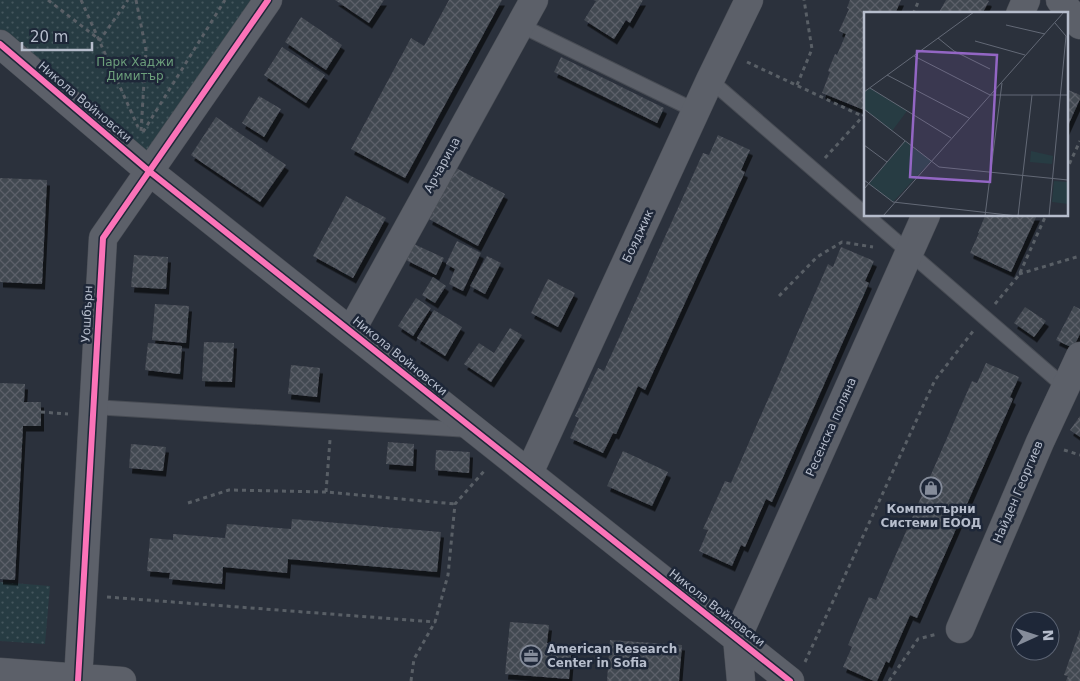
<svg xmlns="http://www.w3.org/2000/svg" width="1080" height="681" font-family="'DejaVu Sans',sans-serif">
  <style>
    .grass { fill: url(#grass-dots) }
    .building { fill: url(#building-cross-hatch); filter: url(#shadow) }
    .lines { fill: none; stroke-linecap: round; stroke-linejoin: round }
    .service-casing { stroke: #484c54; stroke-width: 16 }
    .minor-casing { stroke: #484c54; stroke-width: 29 }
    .tertiary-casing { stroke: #484c54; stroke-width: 29 }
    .path { stroke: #595f66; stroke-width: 3; stroke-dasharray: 4 4; stroke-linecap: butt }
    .service { stroke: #5c6069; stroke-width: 14 }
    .minor { stroke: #5c6069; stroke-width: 28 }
    .tertiary { stroke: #5c6069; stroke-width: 28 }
    .cycleway-casing { stroke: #1e2738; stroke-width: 9 }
    .cycleway { stroke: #fb73b8; stroke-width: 6 }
    .labels { text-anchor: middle; stroke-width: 5; stroke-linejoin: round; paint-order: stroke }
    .park-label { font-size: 12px; fill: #6c9f7b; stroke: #1e2738 }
    .street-label { font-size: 12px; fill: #b6bdcc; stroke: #1e2738 }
    .poi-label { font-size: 12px; font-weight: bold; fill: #b6bdcc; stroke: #1e2738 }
    .inset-road { fill: none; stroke: #636976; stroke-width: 1 }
    .view { fill: #9366c4; fill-opacity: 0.15; stroke: #9366c4; stroke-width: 2.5 }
    .inset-edge { fill: none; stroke: #b6bdcc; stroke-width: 2.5 }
  </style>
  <defs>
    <pattern id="grass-dots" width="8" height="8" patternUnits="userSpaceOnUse" patternTransform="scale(1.25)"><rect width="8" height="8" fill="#273c43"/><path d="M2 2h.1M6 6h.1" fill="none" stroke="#44565d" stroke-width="1.8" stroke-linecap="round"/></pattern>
    <pattern id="building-cross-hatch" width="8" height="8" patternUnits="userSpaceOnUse" patternTransform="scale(1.25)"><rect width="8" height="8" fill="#434851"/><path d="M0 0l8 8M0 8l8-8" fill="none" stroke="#5c6069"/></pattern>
    <filter id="shadow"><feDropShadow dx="3" dy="5.5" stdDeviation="0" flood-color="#0009"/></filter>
  </defs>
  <rect width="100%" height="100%" fill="#2b313c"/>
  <path class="grass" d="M0,0H268L149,171L0,44Z
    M0,582L50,586L45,644L0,641Z"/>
  <path class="building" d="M335,0H384L369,23Z
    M449,0H502L405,178L351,149L411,38L424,46Z
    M593,0H643L630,23L626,20L614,39L584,20L596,1Z
    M850,0H901L895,14H865V107L864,110L822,93L830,72L828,71L835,54L837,55L846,34L839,31L849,9L847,8Z
    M946,0H987L989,1L982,14H938Z
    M301,17L342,45L326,70L285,42Z
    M282,47L325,75L306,103L264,75Z
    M561,57L664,108L657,123L554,72Z
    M1066,89L1080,95V99L1066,130Z
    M259,96L281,109L264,137L242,123Z
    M216,117L286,165L260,202L191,155Z
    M718,135L750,150L741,170L745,172L645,390L638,386L616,434L613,433L603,453L570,438L579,418L575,416L598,368L604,371L703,153L709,155Z
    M456,168L505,194L478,246L429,219Z
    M0,178L47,180L42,284L0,282Z
    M346,196L386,218L353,278L313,256Z
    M987,215H1037L1011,272L970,253L979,233H978L985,216H987Z
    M457,241L481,253L463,291L449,284L455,269L446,264Z
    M414,244L444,258L436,275L406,260Z
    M841,247L874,261L865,281L869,283L772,502L766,499L745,547L741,545L732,566L699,551L708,530L703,529L725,481L731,483L828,264L833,267Z
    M134,255L168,257L166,289L131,287Z
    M487,256L501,263L485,294L470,286Z
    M433,277L446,286L435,303L422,295Z
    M548,279L575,293L558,327L531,313Z
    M416,298L431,308L413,336L398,326Z
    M155,304L189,306L186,343L152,340Z
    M1074,306L1080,309V334L1073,348L1056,340Z
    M1025,307L1046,321L1034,337L1014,323Z
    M434,310L462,327L445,356L417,338Z
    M510,328L522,335L491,382L464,364L479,343L494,353Z
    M204,342L234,343L232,382L202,381Z
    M148,343L182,346L180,374L145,370Z
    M986,363L1019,377L1010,397L1013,399L917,618L910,615L889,663L886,661L877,681H874L843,667L852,647L848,645L869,597L876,600L972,381L977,383Z
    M291,365L320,368L317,397L288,394Z
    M0,383L25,384L24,402H41V426H23L15,580L0,579Z
    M1080,416V437L1070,430Z
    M388,442L414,444L413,466L386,464Z
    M131,444L166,447L163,471L129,468Z
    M436,450L470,452L469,473L435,470Z
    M623,451L668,472L652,506L607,486Z
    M292,519L441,532L437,572L288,559L287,573L223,567L222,584L169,579L170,573L147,571L150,538L173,540V534L225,538L227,524L291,529Z
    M510,622L549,625L547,643L572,645L569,679L505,674Z
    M1080,630V681H1066L1068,676L1064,675Z
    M610,640L682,645L679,681H607Z"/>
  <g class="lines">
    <g class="service-casing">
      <path id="service" d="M520,25L696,111
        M710,80L865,214
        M866,215L1065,387
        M93,407L469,430"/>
    </g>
    <g class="minor-casing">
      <path id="minor" d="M1020,14L1026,0
        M0,44L149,171L790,681
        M351,331L534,0
        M529,473L710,80L749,0
        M960,629L1040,442L1080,356
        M0,672L122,681
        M78,681L103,238L268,0
        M741,681L737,638L926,215"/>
    </g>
    <g class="tertiary-casing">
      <path id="tertiary" d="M1060,0L1080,25"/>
    </g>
    <path class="path" d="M48,0L100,40L128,0
      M81,0L138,127
      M136,0L146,50L141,131
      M913,14L919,0
      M747,62L862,116
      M797,85L812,49L804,0
      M143,132L225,0
      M825,158L865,114
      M1066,171L1080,141
      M1019,274L1080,256
      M779,296L817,257L842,242L873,247
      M995,304L1019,275L1046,215
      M41,412L68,414
      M1064,450L1080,455
      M326,492L330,440
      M188,503L229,490L326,492L455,504
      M107,597L435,622
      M805,662L935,380L974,330
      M411,681L414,659L435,622L448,575L455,504L485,470
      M889,681L918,639L937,634"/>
    <use href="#service" class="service"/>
    <use href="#minor" class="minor"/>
    <use href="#tertiary" class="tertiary"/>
    <g class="cycleway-casing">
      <path id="cycleway" d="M0,44L149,171L790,681
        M78,681L103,238L268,0"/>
    </g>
    <use href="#cycleway" class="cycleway"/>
  </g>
  <defs>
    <g id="shop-ring" transform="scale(1.125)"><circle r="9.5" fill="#1e2738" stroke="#858c9a" stroke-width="1.5"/><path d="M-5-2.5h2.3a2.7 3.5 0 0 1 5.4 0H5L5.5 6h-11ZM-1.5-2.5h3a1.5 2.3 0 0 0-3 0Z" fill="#858c9a"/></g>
    <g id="office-ring" transform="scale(1.125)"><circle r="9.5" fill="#1e2738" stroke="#858c9a" stroke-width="1.5"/><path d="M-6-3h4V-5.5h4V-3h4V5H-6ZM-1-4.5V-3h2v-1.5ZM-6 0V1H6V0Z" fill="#858c9a"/></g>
  </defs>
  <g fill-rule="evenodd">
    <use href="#shop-ring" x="931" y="488"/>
    <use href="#office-ring" x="531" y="656"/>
  </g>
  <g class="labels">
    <g class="park-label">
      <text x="135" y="66">Парк Хаджи<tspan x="135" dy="14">Димитър</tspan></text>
    </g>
    <g class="street-label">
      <text transform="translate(85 102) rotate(40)" y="4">Никола Войновски</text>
      <text transform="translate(442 165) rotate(-61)" y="4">Арчарица</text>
      <text transform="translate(638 236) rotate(-65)" y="4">Бояджик</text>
      <text transform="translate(87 314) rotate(-87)" y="4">Уошбърн</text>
      <text transform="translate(400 356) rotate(39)" y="4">Никола Войновски</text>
      <text transform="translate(831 427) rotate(-66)" y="4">Ресенска поляна</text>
      <text transform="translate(1018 492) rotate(-67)" y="4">Найден Георгиев</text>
      <text transform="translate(717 608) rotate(38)" y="4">Никола Войновски</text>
    </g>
    <g class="poi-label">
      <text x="931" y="513">Компютърни<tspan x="931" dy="14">Системи ЕООД</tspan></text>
      <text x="547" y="653" text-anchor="start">American Research<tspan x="547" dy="14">Center in Sofia</tspan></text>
    </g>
  </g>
  <g transform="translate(864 12)">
    <rect width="204" height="204" fill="#2b313c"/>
    <path d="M6,76L43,99L28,119L0,97V80ZM41,129L67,149L29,190L5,172ZM167,139L189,144L188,152L166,150ZM190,169L204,170V192L188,190Z" fill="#273c43"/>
    <path class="inset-road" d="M142,13L181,22M74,26L90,39L126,57M111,29L161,43M50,44L126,83H204M23,63L105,106M6,76L87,126M0,80L110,0M0,97L75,155L204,168M0,133L23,150M0,168L29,190L153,204M0,177L41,129M19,204L200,0M121,204L138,71M154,204L168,83M185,204L202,24L191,11"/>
    <path class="view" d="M53,39L133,43L126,170L46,165Z"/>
    <rect width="204" height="204" class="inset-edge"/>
  </g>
  <g transform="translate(1035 636) rotate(87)"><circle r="24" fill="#1e2738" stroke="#5b6373"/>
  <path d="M0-4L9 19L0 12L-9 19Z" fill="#858c9a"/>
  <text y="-8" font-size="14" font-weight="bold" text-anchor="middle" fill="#b6bdcc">N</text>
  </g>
  <path d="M22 42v8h70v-8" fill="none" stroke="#b6bdcc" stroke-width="2.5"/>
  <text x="30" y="42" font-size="15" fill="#b6bdcc" stroke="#1e2738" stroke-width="4" paint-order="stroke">20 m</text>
</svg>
